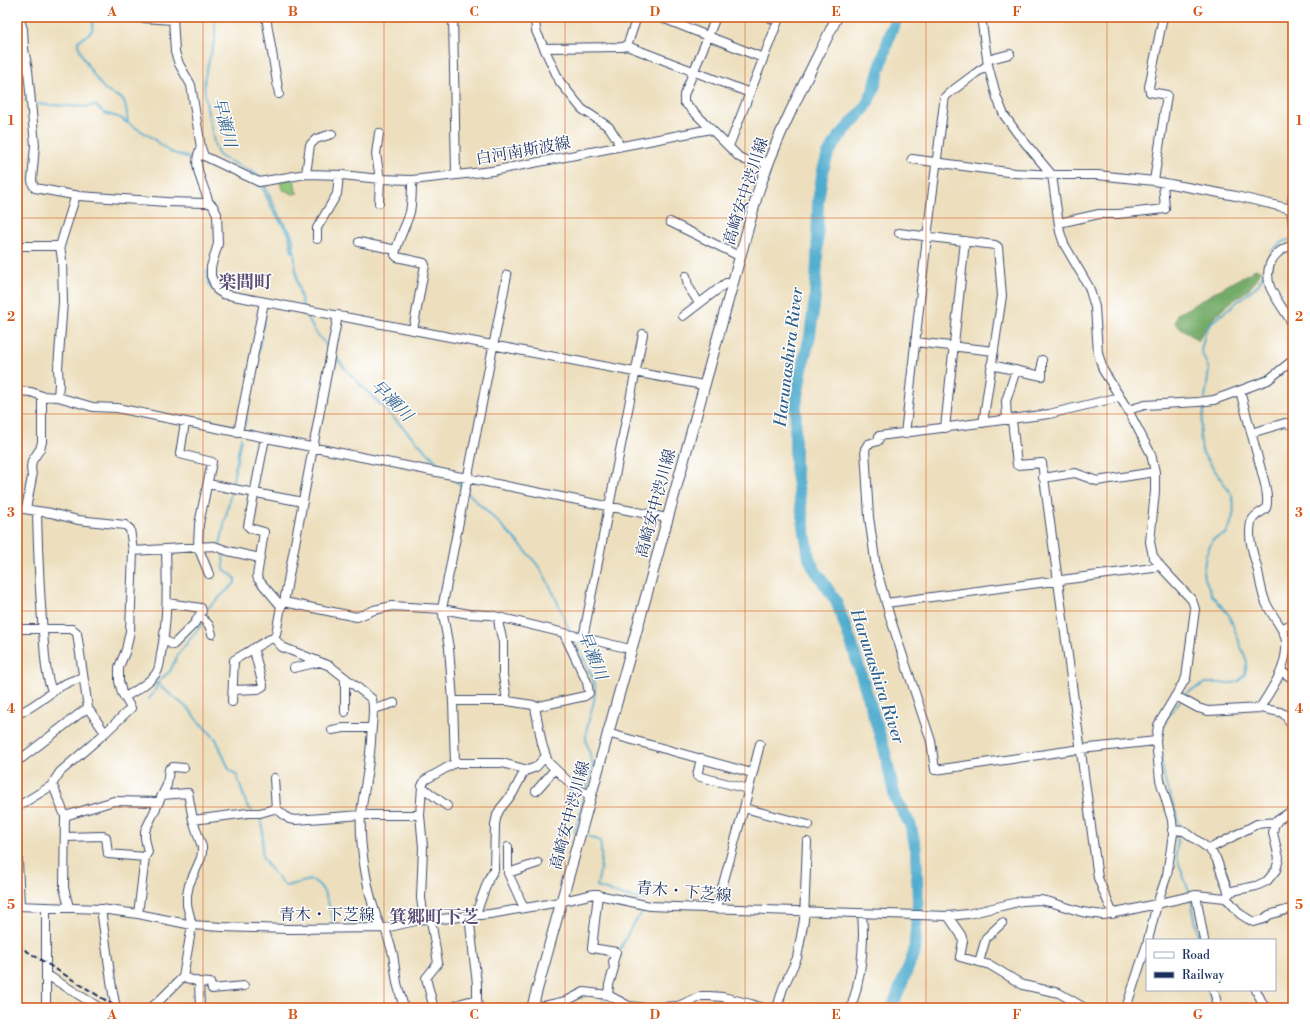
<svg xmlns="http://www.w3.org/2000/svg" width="1310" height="1025" font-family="'Libre Bodoni','Noto Serif JP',serif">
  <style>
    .green { fill: #90c678; stroke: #567a6b }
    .forest { fill: #74ab68; stroke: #486d63 }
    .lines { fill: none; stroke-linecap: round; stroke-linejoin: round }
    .stream { stroke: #4facce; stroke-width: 2 }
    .river { stroke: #4facce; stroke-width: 12 }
    .minor-casing { stroke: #3a496c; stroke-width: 10 }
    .major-casing { stroke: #3a496c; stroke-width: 12 }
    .minor { stroke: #fff; stroke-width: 8 }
    .major { stroke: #fff; stroke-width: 10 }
    .rail { stroke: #1b2f5e; stroke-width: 2; stroke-dasharray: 6 3; stroke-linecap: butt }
    .grid { fill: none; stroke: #d45514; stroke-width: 1; stroke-opacity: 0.55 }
    .labels { text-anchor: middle; stroke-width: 3; stroke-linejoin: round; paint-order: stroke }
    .street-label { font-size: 16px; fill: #1b2f5e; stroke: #fff }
    .water-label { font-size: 17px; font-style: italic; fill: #30618b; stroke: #fff }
    .quarter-label { font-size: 18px; font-weight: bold; fill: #5c5078; stroke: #fff }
    .neatline { fill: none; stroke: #d45514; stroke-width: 1.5 }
    .grid-label { font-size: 13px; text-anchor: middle; font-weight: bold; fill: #d45514 }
  </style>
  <rect width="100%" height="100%" fill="#fff"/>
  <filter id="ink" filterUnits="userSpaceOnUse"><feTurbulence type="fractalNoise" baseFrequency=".025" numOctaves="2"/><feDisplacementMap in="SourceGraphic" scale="8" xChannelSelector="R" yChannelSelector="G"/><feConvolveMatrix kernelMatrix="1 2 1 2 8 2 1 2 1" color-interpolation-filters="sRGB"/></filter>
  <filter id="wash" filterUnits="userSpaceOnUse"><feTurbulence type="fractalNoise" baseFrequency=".012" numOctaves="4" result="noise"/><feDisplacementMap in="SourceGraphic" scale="16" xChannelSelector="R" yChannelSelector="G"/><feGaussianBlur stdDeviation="0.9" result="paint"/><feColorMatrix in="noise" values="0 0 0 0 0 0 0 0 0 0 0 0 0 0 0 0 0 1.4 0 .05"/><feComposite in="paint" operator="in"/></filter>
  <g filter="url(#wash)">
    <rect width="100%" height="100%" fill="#eddfbe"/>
    <path class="green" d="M294,179L296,191L298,193L293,194L282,189L280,180Z"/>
    <path class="forest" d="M1255,269L1260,270C1258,287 1236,297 1225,307C1213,318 1205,327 1198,341L1175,323L1177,314C1194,306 1209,295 1226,286C1236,280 1246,276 1255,269Z"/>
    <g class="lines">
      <path class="stream" d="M92,17C95,33 90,33 78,41C77,52 98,83 106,90C111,95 121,96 124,101C127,108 127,117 128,123L151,137L170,152L193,159
        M215,17V38L205,76L204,87L207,108L215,147L217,152L221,157L259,175L262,180
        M17,100H26
        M33,104L85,107L95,105L104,113L121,118L127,123
        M264,184L278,214L291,233L293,240L297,281L303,307
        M258,185L262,187L264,191L274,212L289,234L292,252H295
        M1268,260C1272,248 1281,241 1293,239
        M207,271L209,283L212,289
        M305,313L314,330L329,349
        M333,354L348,372L445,470
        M1205,399L1209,370L1201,350L1206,331L1211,323L1258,285L1265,272
        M244,428L265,316
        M454,479L464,489
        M232,485L241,438
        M467,492C492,517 520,541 541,570C553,589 561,611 570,631
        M220,545L231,492
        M208,608L235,583V578L224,569L223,553
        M574,639L593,678L595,687L594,701L586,732V741L593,765L587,788
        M158,682L162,688L190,710L196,719L216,739L229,769L237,776L247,806L252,811
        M1183,698L1188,692L1206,683H1232L1239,681L1245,674L1247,662L1229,615L1212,595L1203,574L1206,555L1213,539L1226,534C1233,520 1236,510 1232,495L1202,452L1200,435L1205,404
        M149,699L155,691L158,682L170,671L179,653L203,623
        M259,816L263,826L262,856L268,866L281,882L286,886L310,880C326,882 331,912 334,925
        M1179,829C1179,816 1172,803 1168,791C1162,775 1157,736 1165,721C1169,714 1175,708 1180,701
        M576,833L575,831L584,799
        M1178,833L1176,855L1189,892
        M586,835L600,841C603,856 600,872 597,887L624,896L647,900
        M1191,899L1199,940
        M619,952L632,926L643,911
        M1209,990L1213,1008
        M603,997V1008"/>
      <path class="river" d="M892,1008L914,953L918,902L916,849L910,824L895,798L885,752L852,645L836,601L813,567L809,558L795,467V438L796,405L801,372L810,336L815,298L817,262L818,201L823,170L828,154L839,137L865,108L873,91L891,31L898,17"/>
    </g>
  </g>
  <g filter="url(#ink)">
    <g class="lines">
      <g class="minor-casing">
        <path id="minor" d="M19,17L23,29L24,49L28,70L35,145L32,180L33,185L35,188L79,196L167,202L205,203L208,202V200C203,183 191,164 201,148
          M110,17L144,18L173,20
          M173,17L175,52L179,64L191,85L201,148L204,156L259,182L306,174L342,175L380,179L412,180L492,171L711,129
          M266,17L279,94
          M453,17L456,174
          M535,17L536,31L560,82L582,109L609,127L617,139L619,147
          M637,17L627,46L750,93
          M660,17L763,58
          M716,17L684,95V102L739,157L745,160L768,163
          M981,17L988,65L997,98L1004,115L1017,133L1052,175L1060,232L1064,244L1089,287L1095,307L1098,353L1103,370L1128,410L1151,454L1155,472V491L1150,542L1153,556L1162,568L1192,600L1195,609L1186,678L1158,725L1156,741L1160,780L1172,820L1173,834L1167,875L1157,904L1148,940
          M544,48L622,47L627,46
          M987,60L1010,54
          M379,133L376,154L380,179L379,203
          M729,146L778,21L768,17
          M912,159L1015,173L1057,175H1097L1154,181L1236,196L1291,209
          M306,174L310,145L316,139L332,134
          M412,180C412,191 412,202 410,212C406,227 397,240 395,255L397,257L424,263L425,265L413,330
          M1154,181L1167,95L1150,92L1149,87L1163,17
          M1293,196L1291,209L1293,225
          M208,202L213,206L217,214L218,244L211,267V276L217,290L223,294L703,385
          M670,222L739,256
          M1059,223L1099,214H1118L1165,209L1163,183
          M899,233L995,245L998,247L1002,296L983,423
          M317,239V228L337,194L339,175
          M359,242L396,250
          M1293,245C1273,251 1264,266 1270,287C1274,297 1287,314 1293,325
          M17,246H60
          M686,276L688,286L699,303
          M338,315L284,602L281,606L276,634L274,638L282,647L330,666L372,699C374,709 373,717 372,726C371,738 371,749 369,760C367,778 363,796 361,814C359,846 368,899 381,928
          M683,316L726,283L732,284
          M915,342L994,351
          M991,365L1042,376V360
          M17,391L31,392L42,396L58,397L93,407L117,408L166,418L667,518
          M1240,391L1265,484C1266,490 1269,501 1266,508C1265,510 1263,511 1261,512C1251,518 1250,522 1250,534C1250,545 1254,557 1257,567C1260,579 1261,592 1266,603C1278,628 1293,632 1283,665C1279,680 1268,694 1260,708
          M58,397L59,384L58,368L63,302L62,260L60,246L76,195
          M1120,397L1049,414L879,436L878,441L868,444L865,449L869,517L876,567L890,617L931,741L935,770L1081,749L1156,741
          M1128,410L1145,405L1198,402L1214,400L1268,380L1293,360
          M1007,420L1006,401L1016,370
          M1012,420L1017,465L1042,463L1098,878L1113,914
          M185,422L180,454L212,462L199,524L198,547L209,574
          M945,428L965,241
          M238,433L264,302
          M1251,433L1285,423L1293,425
          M905,434L927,237L944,103L945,97L948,94L976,73L988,65
          M265,438L248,526L250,528L264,532L257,576L258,579L281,606
          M1043,478L1075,473L1097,481L1155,472
          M208,484L303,502
          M17,508L51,513L78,520L125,525L130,529L133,551L130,631L126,650L119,667V681L122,693L131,708L105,733L60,772L51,786L17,807
          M26,509L32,477L31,467L32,461L40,449L42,442V396
          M37,511C38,555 40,600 44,644C45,658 46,680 53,692
          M133,551L214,546L228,551L260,558
          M284,602L357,617L374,610L392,606L442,609L469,614L490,615L630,649
          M886,603L1153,568L1159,564
          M200,616L209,625L212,634
          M498,617L499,626L503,642V675L507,701
          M1282,628L1293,624
          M17,629H72L77,633L88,708L105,733
          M583,638L643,334
          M164,640L173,645L194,624L202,611L201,608L167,603
          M294,668L319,662
          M1281,671L1293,679
          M345,678V712
          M233,690L258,689L263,686L255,654L252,649
          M1176,696L1198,708L1208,711L1260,708L1280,712L1284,714L1293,726
          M125,697C135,691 151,682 157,672C160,667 160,660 161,654C168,620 167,585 166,549
          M453,701H507L533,705L535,707L542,744L548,762L573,786L591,796
          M232,702L234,660L268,640L274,638
          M535,707L585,696L589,693L587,682L564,634
          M374,709L394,703
          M17,714C40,706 58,681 83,678
          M332,730L344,728H372
          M607,733L752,773
          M701,758L697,776L748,789
          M17,760L22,758L83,711L88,708
          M455,763L453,701L449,648L442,609L507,275
          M274,778L276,809
          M51,786L54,788L65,816L64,888L69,907
          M422,787L447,806
          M536,791L555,769
          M744,808L809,825
          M65,816L114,801L158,802
          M193,820L248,813H260L274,809L278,810L289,819L296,820L361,815H420
          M1172,830L1184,831L1209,849L1257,824L1276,822
          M65,837L103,836L106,837L108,854L145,857
          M17,842L20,906
          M508,847V873
          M1209,849L1216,858L1229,894
          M598,894L592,948L616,952L613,962L614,968L609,985L608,995
          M1196,895L1204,940
          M1225,898L1232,891L1256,886L1267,881L1276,870L1279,858L1273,833L1274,826L1278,820L1293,810
          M17,906L101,909L138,914L192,925L222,927L287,929L385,928L424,919L431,920L490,914L554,903L594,894L650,906L675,907L948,916L968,914L1022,901L1040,900L1050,902L1082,912L1103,915L1125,911L1196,895L1225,898L1230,902L1240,914L1248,919L1254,922L1264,919L1269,915L1293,908
          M524,908L508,873L538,863
          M101,909L112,988L116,1008
          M716,909L744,808L760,744
          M138,914L145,857L148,852L145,838V831L167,785L169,769L173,767L184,768
          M469,916L477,984V999L478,1008
          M475,916L489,878L494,870L495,824L497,815L500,809L513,793L525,770
          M948,916L961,935L963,941L960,957L990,965L1023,985L1059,993L1085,1008
          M424,919L421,898L423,847L420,815L422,786L425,780L455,763H502L528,770L536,767L546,756
          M431,920L438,963L426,978L433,1005
          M385,928L393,954L397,983L404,1008
          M979,962L986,938L1002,923
          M47,975L100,1008
          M183,977L199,982L200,1008
          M199,982L210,983L212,989L244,986
          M1214,990L1218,1008
          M1256,990L1265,1008
          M46,1008V907
          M150,1008L158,1002L183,977L192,925L187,905V895L189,885L201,858L202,852V847L193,820L188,793L162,795
          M451,1008L462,1003L477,999
          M535,1008L566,1001L584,992L608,995L629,1006L647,1008L678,1006L701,996H709L723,997L751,1004L763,1008
          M777,1008L783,988L797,958L804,920L807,842
          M851,1008C861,978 865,946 862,914
          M1126,1008L1147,944"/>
      </g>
      <g class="major-casing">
        <path id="major" d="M532,1008L758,192C778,131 809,75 837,17"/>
      </g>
      <use href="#minor" class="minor"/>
      <use href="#major" class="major"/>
      <path class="rail" d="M17,945L118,1008"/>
    </g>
  </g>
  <path class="grid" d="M203,17V1008M384,17V1008M565,17V1008M745,17V1008M926,17V1008M1107,17V1008M17,218H1293M17,414H1293M17,611H1293M17,807H1293"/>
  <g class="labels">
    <g class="street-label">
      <text transform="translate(523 150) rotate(-10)" y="6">白河南斯波線</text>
      <text transform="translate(745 191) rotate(-72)" y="6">高崎安中渋川線</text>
      <text transform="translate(655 503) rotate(-75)" y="6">高崎安中渋川線</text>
      <text transform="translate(569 815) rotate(-75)" y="6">高崎安中渋川線</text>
      <text transform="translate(684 891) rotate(5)" y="6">青木・下芝線</text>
      <text x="327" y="920">青木・下芝線</text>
    </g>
    <g class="water-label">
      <text transform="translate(225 122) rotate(76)" y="6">早瀬川</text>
      <text transform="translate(788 357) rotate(-83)" y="6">Harunashira River</text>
      <text transform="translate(392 400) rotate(45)" y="6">早瀬川</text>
      <text transform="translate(593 655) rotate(68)" y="6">早瀬川</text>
      <text transform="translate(878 676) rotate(72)" y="6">Harunashira River</text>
    </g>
    <g class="quarter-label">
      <text x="245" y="288">楽間町</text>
      <text x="434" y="923">箕郷町下芝</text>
    </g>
  </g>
  <rect width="1310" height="1025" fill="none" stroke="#fff" stroke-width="44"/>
  <rect x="1146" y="939" width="130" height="52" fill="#ffffff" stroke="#a4acbf"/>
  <rect x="1154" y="952" width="20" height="6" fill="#ffffff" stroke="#a4acbf"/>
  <text x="1182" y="959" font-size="12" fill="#1b2f5e">Road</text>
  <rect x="1154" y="972" width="20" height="6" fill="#1b2f5e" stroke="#a4acbf"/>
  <text x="1182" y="979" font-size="12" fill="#1b2f5e">Railway</text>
  <rect x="22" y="22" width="1266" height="981" class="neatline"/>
  <g class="grid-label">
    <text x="112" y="16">A</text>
    <text x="293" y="16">B</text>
    <text x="474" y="16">C</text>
    <text x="655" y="16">D</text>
    <text x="836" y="16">E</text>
    <text x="1017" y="16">F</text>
    <text x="1198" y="16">G</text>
    <text x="11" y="125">1</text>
    <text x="1299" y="125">1</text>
    <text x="11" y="321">2</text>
    <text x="1299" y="321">2</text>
    <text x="11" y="517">3</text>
    <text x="1299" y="517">3</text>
    <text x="11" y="713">4</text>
    <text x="1299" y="713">4</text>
    <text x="11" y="909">5</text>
    <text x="1299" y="909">5</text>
    <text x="112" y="1019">A</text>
    <text x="293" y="1019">B</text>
    <text x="474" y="1019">C</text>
    <text x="655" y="1019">D</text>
    <text x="836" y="1019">E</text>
    <text x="1017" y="1019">F</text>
    <text x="1198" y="1019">G</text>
  </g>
</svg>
